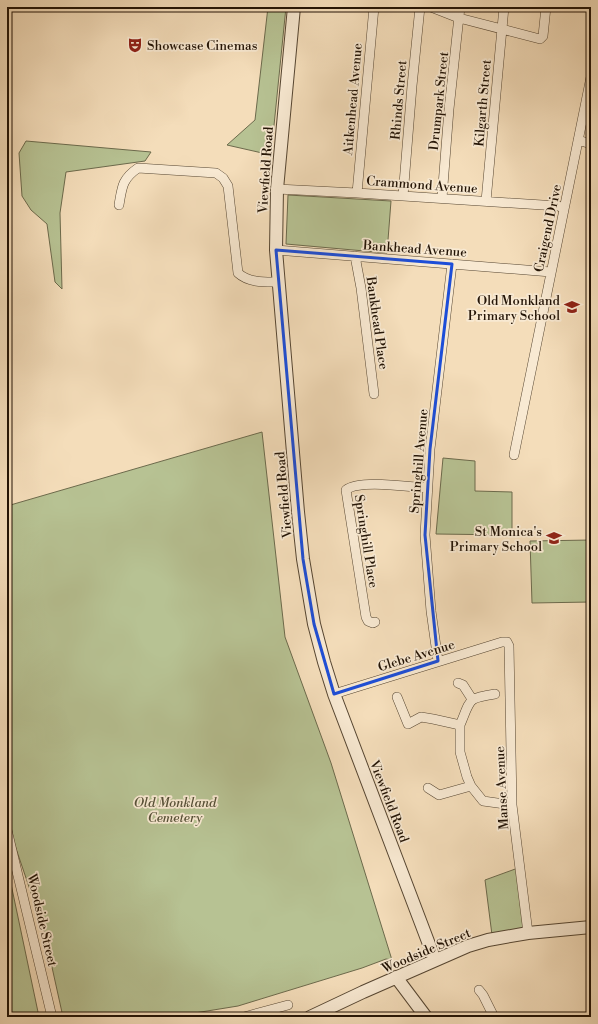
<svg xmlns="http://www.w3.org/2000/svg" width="598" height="1024" font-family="'Libre Bodoni',serif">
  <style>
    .green { fill: #b7c293; stroke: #6c6a4c }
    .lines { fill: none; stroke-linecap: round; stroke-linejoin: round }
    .minor-casing { stroke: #564632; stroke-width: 10 }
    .tertiary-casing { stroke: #564632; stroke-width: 14 }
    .minor { stroke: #f8e9d2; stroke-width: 9 }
    .tertiary { stroke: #f8e9d2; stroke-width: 12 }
    .marked { fill: none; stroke: #1d4ed8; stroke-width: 3; stroke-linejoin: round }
    .labels { text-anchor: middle; stroke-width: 3.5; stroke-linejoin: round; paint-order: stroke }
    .poi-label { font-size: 13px; fill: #221305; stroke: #f8e9d2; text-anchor: end }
    .street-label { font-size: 13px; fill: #221305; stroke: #f8e9d2 }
    .park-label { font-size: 13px; font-style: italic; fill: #565037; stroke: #f8e9d2 }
  </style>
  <rect width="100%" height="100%" fill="#f4ddba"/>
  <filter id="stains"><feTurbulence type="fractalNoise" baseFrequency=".005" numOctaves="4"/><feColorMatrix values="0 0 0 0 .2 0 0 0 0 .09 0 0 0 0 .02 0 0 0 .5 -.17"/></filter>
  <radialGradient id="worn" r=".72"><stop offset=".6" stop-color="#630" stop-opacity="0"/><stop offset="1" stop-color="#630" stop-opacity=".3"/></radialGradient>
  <path class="green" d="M268,7H286L271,155L227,145L255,120Z
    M26,141L151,152L145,161L66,172L60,213L62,289L55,282L47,224L31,210L22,196L19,153Z
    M288,195L391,201L387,253L286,244Z
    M262,432L285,637L331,763L392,960L386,959L362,968L238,1006L170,1017H63L44,931L7,822V506Z
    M443,458L475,461V491L512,492V535L436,534Z
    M591,540V602L532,603L530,541Z
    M7,865L38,1012L32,1017H7Z
    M518,868L524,931L492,935L485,880Z"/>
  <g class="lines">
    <g class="minor-casing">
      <path id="minor" d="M431,7L459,18L540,39L543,36L546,7
        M578,140L591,144
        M277,189L357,193L558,206L564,208
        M357,193L374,7
        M403,196L412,86L420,7
        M442,198L449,109L460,7
        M486,201L504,7
        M119,205C122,187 122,179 138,168L216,173L223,178L228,186L238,273C249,283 265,282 278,282
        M276,250L551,272
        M355,256L361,288L374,394
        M514,455L591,77
        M375,622L373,623L368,621L366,617L346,490C359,479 409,487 427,488
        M438,661L431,611L425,535L430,449L452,264
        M458,683L463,685L472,699
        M334,694L502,642H507L509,646L512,805L528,933
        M397,697L408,724L421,717L433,719L460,725V752L467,777L471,786L483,801L512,805
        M460,725C471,699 467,698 495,694
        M428,788L439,795L471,786
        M7,830L52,1017
        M479,990L483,995L494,1017
        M244,1017L288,1005"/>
    </g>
    <g class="tertiary-casing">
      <path id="tertiary" d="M294,7L277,189L276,250L298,512L303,559L314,624L324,662L334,694L435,960
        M396,977L426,1017
        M310,1017L363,992L468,946L488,940L528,933L591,927"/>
    </g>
    <use href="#minor" class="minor"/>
    <use href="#tertiary" class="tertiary"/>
  </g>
  <path class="marked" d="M276,250L452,264L430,449L425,535L438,661L334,694L314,624L303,559Z"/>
  <defs>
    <g id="theatre-bare" transform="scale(1.2)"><path d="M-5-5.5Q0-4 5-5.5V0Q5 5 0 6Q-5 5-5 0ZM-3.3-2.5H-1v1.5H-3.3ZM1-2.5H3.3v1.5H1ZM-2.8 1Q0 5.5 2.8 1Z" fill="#8f2418" stroke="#f8e9d2" stroke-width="2.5" paint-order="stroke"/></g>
    <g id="school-bare" transform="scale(1.2)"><path d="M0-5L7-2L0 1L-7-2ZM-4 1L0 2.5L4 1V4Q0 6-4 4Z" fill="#8f2418" stroke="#f8e9d2" stroke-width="2.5" paint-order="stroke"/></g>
  </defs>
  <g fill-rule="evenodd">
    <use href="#theatre-bare" x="135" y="45"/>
    <use href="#school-bare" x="572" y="307"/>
    <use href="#school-bare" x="554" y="538"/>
  </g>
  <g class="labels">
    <g class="poi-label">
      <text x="147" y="50" text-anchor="start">Showcase Cinemas</text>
      <text x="560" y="305">Old Monkland<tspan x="560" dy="15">Primary School</tspan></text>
      <text x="542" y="536">St Monica's<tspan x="542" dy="15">Primary School</tspan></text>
    </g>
    <g class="street-label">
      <text transform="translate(352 99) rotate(-85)" y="5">Aitkenhead Avenue</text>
      <text transform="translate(398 100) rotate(-85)" y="5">Rhinds Street</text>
      <text transform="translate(438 101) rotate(-84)" y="5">Drumpark Street</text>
      <text transform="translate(482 103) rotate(-85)" y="5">Kilgarth Street</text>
      <text transform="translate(265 170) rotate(-86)" y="5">Viewfield Road</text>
      <text transform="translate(422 184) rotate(4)" y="5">Crammond Avenue</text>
      <text transform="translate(547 228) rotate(-78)" y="5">Craigend Drive</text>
      <text transform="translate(415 248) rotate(4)" y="5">Bankhead Avenue</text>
      <text transform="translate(378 323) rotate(82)" y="5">Bankhead Place</text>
      <text transform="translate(418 461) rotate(-85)" y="5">Springhill Avenue</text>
      <text transform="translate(283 495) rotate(-95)" y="5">Viewfield Road</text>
      <text transform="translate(367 541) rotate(81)" y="5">Springhill Place</text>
      <text transform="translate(416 655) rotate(-17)" y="5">Glebe Avenue</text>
      <text transform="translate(501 788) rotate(-93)" y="5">Manse Avenue</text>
      <text transform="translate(390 801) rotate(69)" y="5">Viewfield Road</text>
      <text transform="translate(43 920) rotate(77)" y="5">Woodside Street</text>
      <text transform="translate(426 950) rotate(-23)" y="5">Woodside Street</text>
    </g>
    <g class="park-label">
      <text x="175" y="807">Old Monkland<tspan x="175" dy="15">Cemetery</tspan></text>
    </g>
  </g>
  <rect width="598" height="1024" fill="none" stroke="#f4ddba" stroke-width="24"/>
  <rect x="8" y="8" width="582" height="1008" fill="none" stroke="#221305" stroke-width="2"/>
  <rect x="12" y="12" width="574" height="1000" fill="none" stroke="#221305"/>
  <rect width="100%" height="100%" filter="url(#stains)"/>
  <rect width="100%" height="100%" fill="url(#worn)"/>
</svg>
